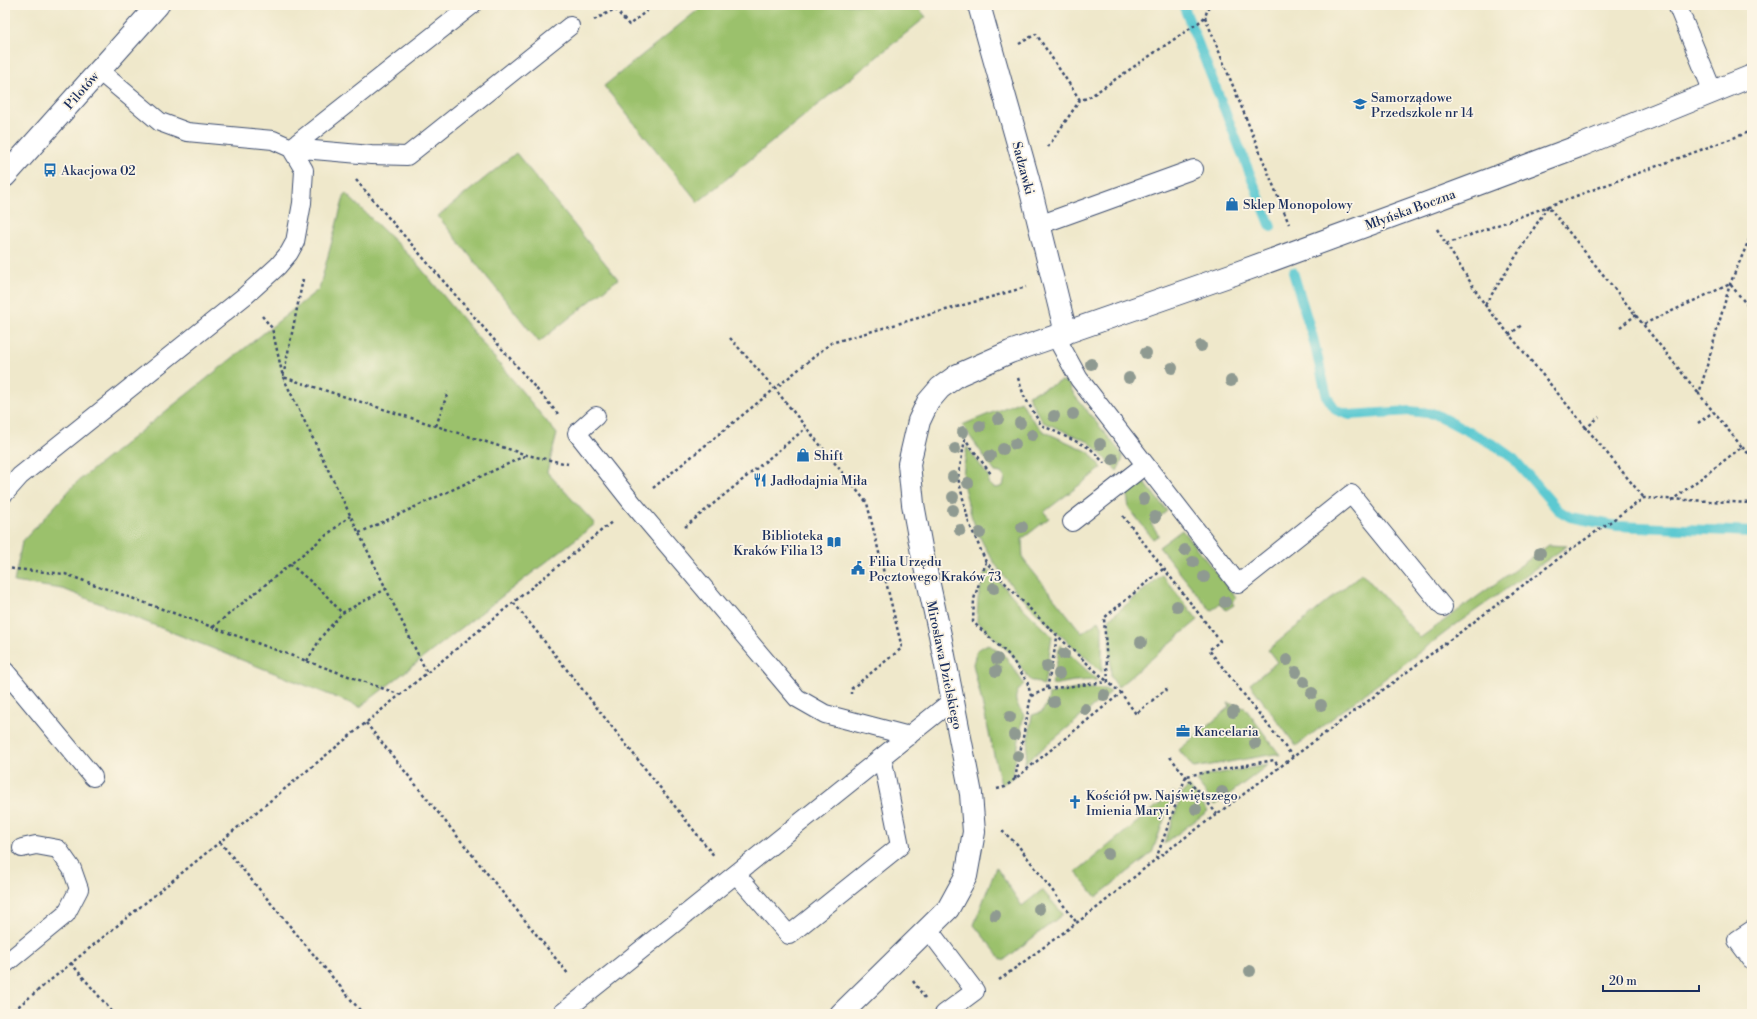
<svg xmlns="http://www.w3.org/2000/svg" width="1757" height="1019" font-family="'Libre Bodoni',serif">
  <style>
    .green { fill: #9bc16c; stroke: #5b7865 }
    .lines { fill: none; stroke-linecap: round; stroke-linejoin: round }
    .stream { stroke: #5cc9d1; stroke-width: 10 }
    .service-casing { stroke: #3b4b6e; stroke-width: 20 }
    .minor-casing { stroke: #3b4b6e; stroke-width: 24 }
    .path { stroke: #3b4b6e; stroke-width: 2.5; stroke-dasharray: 3 3; stroke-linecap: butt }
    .service { stroke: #fff; stroke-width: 18 }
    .minor { stroke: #fff; stroke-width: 22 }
    .tree { fill: #8f9a91 }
    .labels { text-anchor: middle; stroke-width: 3.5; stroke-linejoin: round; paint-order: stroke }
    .street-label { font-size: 13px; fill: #1b2f5e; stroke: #fcf5e5 }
    .poi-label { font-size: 13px; fill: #1b2f5e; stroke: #fcf5e5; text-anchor: start }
  </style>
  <rect width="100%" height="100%" fill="#fcf5e5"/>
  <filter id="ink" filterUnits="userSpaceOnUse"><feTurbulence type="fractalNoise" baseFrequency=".025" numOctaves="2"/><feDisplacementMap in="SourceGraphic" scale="8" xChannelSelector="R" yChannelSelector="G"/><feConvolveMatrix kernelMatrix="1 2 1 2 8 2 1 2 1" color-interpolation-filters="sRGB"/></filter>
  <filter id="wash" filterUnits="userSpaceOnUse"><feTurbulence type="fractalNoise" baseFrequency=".012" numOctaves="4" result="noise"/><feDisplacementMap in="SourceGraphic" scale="16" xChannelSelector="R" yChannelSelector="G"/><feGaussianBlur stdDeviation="0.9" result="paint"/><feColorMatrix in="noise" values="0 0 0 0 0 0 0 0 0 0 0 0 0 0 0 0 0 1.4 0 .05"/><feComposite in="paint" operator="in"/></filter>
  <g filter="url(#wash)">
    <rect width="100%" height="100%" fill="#efe8cb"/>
    <path class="green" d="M704,5H916L926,17L698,202L604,86Z
      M516,153L618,279L539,342L438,216Z
      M345,193L414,260L557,434L547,472L595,524L360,707L63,589L14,582L22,542L77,482L319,289Z
      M1062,381L1068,383L1075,396L1122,454V461L1117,471L1089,442L1043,422L1036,411L1028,395Z
      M1021,401L1031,418L1043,431L1089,452L1102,468L1044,512L1049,518L1022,539L1023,559L1082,633L1099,621L1102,626V672C1049,624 986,577 968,504C967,497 964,490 963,483C963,472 965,458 967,447L989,477L988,483L992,487L997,488L1003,486L1005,478L1001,473L995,472L962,425Z
      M1144,482L1167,511L1151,524L1159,535L1153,539L1129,508L1127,495Z
      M1182,530L1236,598L1232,602L1234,605L1226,610L1220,603L1211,611L1159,547Z
      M1549,545L1567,546L1458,623L1296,746L1250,684L1277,662L1268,650L1362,573L1420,638Z
      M990,571L1023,608L1052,636L1044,686L1035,681H1031L1012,655L977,621L978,598L985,572Z
      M1162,575L1198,620L1118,687L1111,677L1109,619Z
      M988,644L1006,657L1024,684C1014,693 1012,703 1024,713L1012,778L1001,785L973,664L977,650Z
      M1060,645L1097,680L1074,681L1052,685Z
      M1084,688L1105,689L1111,692L1025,763L1032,715L1042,712L1048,701L1049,694Z
      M1228,703L1245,708L1280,755L1275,754L1194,768L1179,750L1230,707Z
      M1268,765L1215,805L1196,781L1203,776Z
      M1189,786L1208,811L1164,844L1183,792Z
      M1174,792L1152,853L1096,897L1076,872Z
      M996,867L1022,906L1042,890L1063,914L1003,961L974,925Z"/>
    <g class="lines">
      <path class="stream" d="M1183,5L1271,227
        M1293,272L1313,338L1327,397L1336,410L1350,415L1410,411L1435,414L1496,446L1514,459L1558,510L1570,517L1617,526L1752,532"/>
    </g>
  </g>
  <g filter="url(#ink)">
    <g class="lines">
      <g class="service-casing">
        <path id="service" d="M1677,5L1713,92
          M291,148L371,155L407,156L570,26
          M291,148L472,5
          M1039,225L1194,169
          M1056,337L1079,379L1238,584L1351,494L1443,607
          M596,416L577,433L633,504L797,698L825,714L909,736
          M5,493L20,476L246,295L278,266L289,253L295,242L302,203L304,170L291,148L273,140L187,132L160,122L98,70
          M1072,522L1145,465
          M5,671L93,777
          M736,874L789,935L900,846L882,757
          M928,929L975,991L944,1014
          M1752,930L1737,940L1752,960
          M5,964L66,914L79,889L72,869L58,849L36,845L22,848
          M561,1014L953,700"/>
      </g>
      <g class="minor-casing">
        <path id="minor" d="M979,5L1028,179L1066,333
          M5,176L158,5
          M841,1014L948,909L966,876L974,832L971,794L940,635L922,553L913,504L909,464L919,421L928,402L940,388L958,375L1010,352L1234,274L1422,205L1582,145L1752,76"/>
      </g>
      <path class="path" d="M1205,17L1289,224
        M594,20L615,9L629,25L654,5
        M1019,44L1036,34L1080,100
        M1048,147L1080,100L1088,98L1198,23L1205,17L1209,5
        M356,180L559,415
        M1437,229L1446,244L1752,131
        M1446,244L1485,305L1644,498
        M303,279L283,377L527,455L568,464
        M1485,305L1548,206L1699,394
        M262,316L272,328L283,377L427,673
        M1644,324L1730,284L1752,311
        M1620,327L1636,315
        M1509,335L1523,324
        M730,338L775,389L867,503L902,648L851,689V694
        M1018,378L1024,396L1041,425L1090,448L1104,463
        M1698,423L1713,412
        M436,426L448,392
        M1585,429L1599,417
        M1742,447L1752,457
        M653,488L831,343L1026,287
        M1671,501L1742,447L1699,394L1730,284L1752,233
        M1123,516L1220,641L1209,650L1293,757
        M685,527L806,428
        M359,533L527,455
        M986,562L969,523L958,478L965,439L991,474
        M290,564L323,592L342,613
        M5,568L65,574L401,695
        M1163,569L1104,618L1108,682L1121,693L1136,714L1166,689L1168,692
        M514,603L715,857
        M213,627L350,516
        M307,661L322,636L342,613L386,589
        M1047,689L1107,682
        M1031,696L1047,689L1057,638
        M366,723L569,975
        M1170,757L1217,814
        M1015,779L1031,696L1027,681L1009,655L973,622L974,599L986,562C1024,605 1065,644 1108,682
        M997,789L1005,787L1121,693
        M1002,831L1017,844L1077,923
        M220,842L363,1014
        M1156,859L1186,776L1274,760L1279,767
        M71,963L114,1014
        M999,980L1098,907L1156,859L1217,814L1570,550L1644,498L1752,503
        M913,981L925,998
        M9,1014L613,521"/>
      <use href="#service" class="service"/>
      <use href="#minor" class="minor"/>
    </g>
    <g class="tree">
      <circle cx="1201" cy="346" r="6"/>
      <circle cx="1146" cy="353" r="6"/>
      <circle cx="1091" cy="364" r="6"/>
      <circle cx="1172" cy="368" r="6"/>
      <circle cx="1129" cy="378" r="6"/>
      <circle cx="1231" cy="381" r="6"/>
      <circle cx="1073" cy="414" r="6"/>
      <circle cx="1054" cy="416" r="6"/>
      <circle cx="998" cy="419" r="6"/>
      <circle cx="1020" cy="423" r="6"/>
      <circle cx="980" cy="426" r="6"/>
      <circle cx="963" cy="432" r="6"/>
      <circle cx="1032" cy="435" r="6"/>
      <circle cx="1015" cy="444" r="6"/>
      <circle cx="1100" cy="444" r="6"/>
      <circle cx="955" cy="449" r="6"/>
      <circle cx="1003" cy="449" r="6"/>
      <circle cx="990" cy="456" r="6"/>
      <circle cx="1113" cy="459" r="6"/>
      <circle cx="953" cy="477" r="6"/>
      <circle cx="968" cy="483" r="6"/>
      <circle cx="953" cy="497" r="6"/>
      <circle cx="1144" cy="499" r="6"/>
      <circle cx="953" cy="510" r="6"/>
      <circle cx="1155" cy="517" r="6"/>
      <circle cx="1022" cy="527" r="6"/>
      <circle cx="960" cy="530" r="6"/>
      <circle cx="980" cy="533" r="6"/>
      <circle cx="1185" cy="550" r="6"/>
      <circle cx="1540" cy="553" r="6"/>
      <circle cx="1193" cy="562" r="6"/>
      <circle cx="1204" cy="577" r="6"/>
      <circle cx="994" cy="588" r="6"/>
      <circle cx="1225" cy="602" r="6"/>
      <circle cx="1177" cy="606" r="6"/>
      <circle cx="1141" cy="642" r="6"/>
      <circle cx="1064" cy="654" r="6"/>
      <circle cx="997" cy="659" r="6"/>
      <circle cx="1287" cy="660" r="6"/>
      <circle cx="1047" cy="666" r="6"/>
      <circle cx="996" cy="671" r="6"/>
      <circle cx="1296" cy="672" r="6"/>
      <circle cx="1059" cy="674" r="6"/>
      <circle cx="1304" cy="682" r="6"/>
      <circle cx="1312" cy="693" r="6"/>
      <circle cx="1104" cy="695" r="6"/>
      <circle cx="1054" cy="702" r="6"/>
      <circle cx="1321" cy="705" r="6"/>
      <circle cx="1085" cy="709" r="6"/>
      <circle cx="1233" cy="712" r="6"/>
      <circle cx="1010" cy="717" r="6"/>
      <circle cx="1250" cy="732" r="6"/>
      <circle cx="1014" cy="735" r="6"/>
      <circle cx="1255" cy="743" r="6"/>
      <circle cx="1018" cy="756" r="6"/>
      <circle cx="1222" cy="792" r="6"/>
      <circle cx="1196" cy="809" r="6"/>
      <circle cx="1108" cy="854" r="6"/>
      <circle cx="1039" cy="909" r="6"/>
      <circle cx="995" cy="915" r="6"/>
      <circle cx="1250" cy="971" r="6"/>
    </g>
  </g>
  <defs>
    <g id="school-bare" transform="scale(1.08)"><path d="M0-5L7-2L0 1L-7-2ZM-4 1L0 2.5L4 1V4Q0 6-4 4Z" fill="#1f6fb2" stroke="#fcf5e5" stroke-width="2.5" paint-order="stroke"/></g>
    <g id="bus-bare" transform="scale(1.08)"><path d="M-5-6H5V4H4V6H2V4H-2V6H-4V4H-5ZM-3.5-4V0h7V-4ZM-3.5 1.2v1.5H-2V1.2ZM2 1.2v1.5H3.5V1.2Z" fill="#1f6fb2" stroke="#fcf5e5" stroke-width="2.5" paint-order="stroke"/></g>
    <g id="shop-bare" transform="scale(1.08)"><path d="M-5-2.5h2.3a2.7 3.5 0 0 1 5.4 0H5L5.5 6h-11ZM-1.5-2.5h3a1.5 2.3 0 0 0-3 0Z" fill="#1f6fb2" stroke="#fcf5e5" stroke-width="2.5" paint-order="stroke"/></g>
    <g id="restaurant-bare" transform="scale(1.08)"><path d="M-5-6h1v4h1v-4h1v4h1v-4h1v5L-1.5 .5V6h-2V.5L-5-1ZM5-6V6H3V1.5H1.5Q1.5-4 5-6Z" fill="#1f6fb2" stroke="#fcf5e5" stroke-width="2.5" paint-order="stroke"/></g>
    <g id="library-bare" transform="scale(1.08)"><path d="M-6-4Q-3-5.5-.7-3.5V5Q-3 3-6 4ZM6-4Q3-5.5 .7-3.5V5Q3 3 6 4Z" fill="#1f6fb2" stroke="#fcf5e5" stroke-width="2.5" paint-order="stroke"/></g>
    <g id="civic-bare" transform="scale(1.08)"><path d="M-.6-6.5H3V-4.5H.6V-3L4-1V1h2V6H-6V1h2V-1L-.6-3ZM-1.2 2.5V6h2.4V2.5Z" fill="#1f6fb2" stroke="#fcf5e5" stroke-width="2.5" paint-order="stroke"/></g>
    <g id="office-bare" transform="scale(1.08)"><path d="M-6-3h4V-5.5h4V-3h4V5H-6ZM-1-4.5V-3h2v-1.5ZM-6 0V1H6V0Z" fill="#1f6fb2" stroke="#fcf5e5" stroke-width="2.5" paint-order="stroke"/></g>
    <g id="church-bare" transform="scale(1.08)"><path d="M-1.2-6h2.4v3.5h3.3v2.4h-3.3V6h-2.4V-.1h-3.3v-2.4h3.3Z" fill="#1f6fb2" stroke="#fcf5e5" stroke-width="2.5" paint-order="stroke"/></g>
  </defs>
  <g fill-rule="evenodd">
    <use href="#school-bare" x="1360" y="104"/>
    <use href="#bus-bare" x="50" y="170"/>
    <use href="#shop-bare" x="1232" y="204"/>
    <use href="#shop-bare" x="803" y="455"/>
    <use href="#restaurant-bare" x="760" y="480"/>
    <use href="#library-bare" x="834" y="542"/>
    <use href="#civic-bare" x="858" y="568"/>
    <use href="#office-bare" x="1183" y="731"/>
    <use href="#church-bare" x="1075" y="802"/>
  </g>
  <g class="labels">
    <g class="street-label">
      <text transform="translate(81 90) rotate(-49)" y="5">Pilotów</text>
      <text transform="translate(1024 168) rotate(75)" y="5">Sadzawki</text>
      <text transform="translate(1410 209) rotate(-20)" y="5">Młyńska Boczna</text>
      <text transform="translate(945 665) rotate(78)" y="5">Mirosława Dzielskiego</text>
    </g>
    <g class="poi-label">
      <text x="1371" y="102">Samorządowe<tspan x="1371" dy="15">Przedszkole nr 14</tspan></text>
      <text x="61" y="175">Akacjowa 02</text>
      <text x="1243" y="209">Sklep Monopolowy</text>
      <text x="814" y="460">Shift</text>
      <text x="771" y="485">Jadłodajnia Miła</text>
      <text x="823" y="540" text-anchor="end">Biblioteka<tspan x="823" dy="15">Kraków Filia 13</tspan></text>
      <text x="869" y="566">Filia Urzędu<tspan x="869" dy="15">Pocztowego Kraków 73</tspan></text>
      <text x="1194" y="736">Kancelaria</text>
      <text x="1086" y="800">Kościół pw. Najświętszego<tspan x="1086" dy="15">Imienia Maryi</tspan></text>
    </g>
  </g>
  <rect width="1757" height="1019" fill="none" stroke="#fcf5e5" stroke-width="20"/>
  <path d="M1603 985v6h96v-6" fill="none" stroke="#1b2f5e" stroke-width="2"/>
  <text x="1609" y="985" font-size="12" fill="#1b2f5e" stroke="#fcf5e5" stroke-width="3" paint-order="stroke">20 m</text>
</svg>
